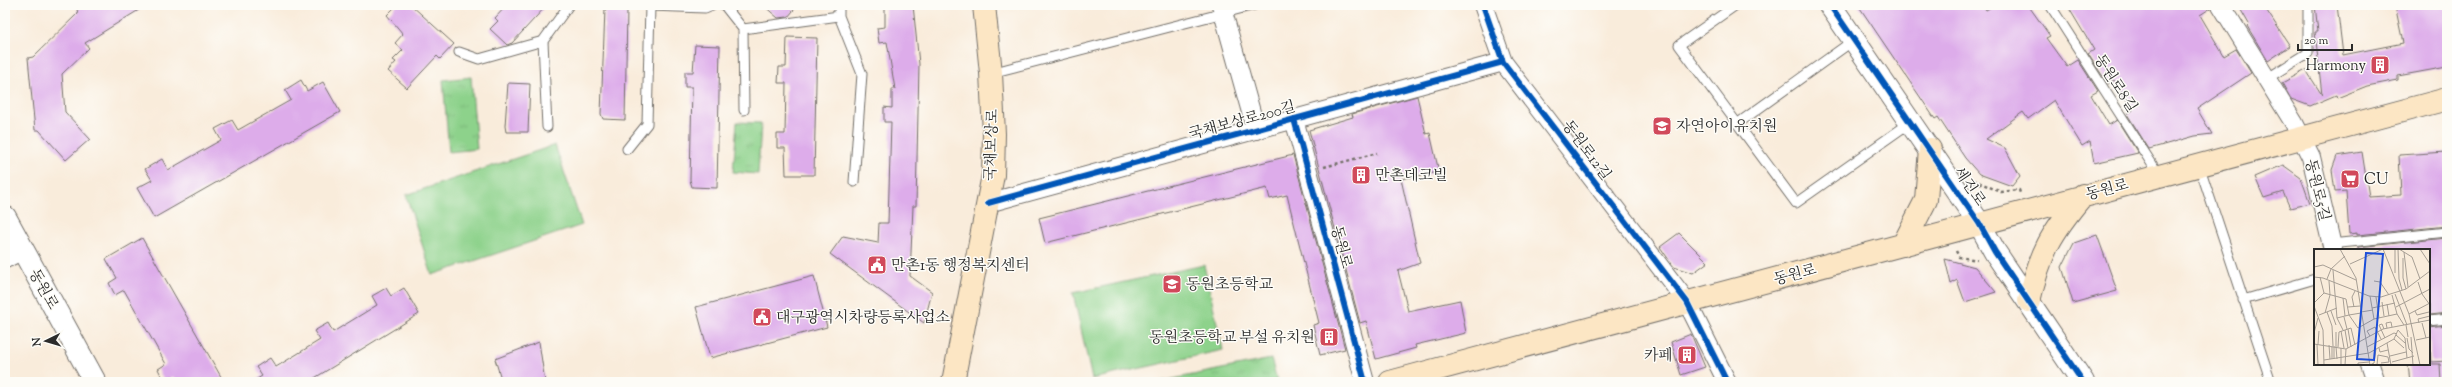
<svg xmlns="http://www.w3.org/2000/svg" width="2452" height="387" font-family="'Sorts Mill Goudy','Noto Serif KR',serif">
  <style>
    .park { fill: url(#park-tufts); stroke: #5c7e5b }
    .garden { fill: #8dd28b; stroke: #5c7e5b }
    .building { fill: #ddacea }
    .lines { fill: none; stroke-linecap: round; stroke-linejoin: round }
    .service-casing { stroke: #736f69; stroke-width: 11 }
    .minor-casing { stroke: #736f69; stroke-width: 20 }
    .tertiary-casing { stroke: #736f69; stroke-width: 24 }
    .secondary-casing { stroke: #736f69; stroke-width: 24 }
    .path { stroke: #736f69; stroke-width: 2.5; stroke-dasharray: 3 3; stroke-linecap: butt }
    .service { stroke: #fff; stroke-width: 9 }
    .minor { stroke: #fff; stroke-width: 18 }
    .tertiary { stroke: #fff; stroke-width: 22 }
    .secondary { stroke: #fce6c4; stroke-width: 22 }
    .cycleway-casing { stroke: #fdfcf7; stroke-width: 8 }
    .cycleway { stroke: #0057b8; stroke-width: 6 }
    .labels { text-anchor: middle; stroke-width: 3; stroke-linejoin: round; paint-order: stroke }
    .poi-label { font-size: 15px; fill: #2b2b2b; stroke: #fdfcf7; text-anchor: start }
    .street-label { font-size: 15px; fill: #2b2b2b; stroke: #fdfcf7 }
    .inset-road { fill: none; stroke: #a79f95; stroke-width: 1 }
    .view { fill: #1d4ed8; fill-opacity: 0.15; stroke: #1d4ed8; stroke-width: 2 }
    .inset-edge { fill: none; stroke: #2b2b2b; stroke-width: 2 }
  </style>
  <defs>
    <pattern id="park-tufts" width="24" height="20" patternUnits="userSpaceOnUse"><rect width="24" height="20" fill="#8dd28b"/><path d="M3 7l-1-3M5 7V3M7 7l1-3M15 17l-1-3M17 17v-4M19 17l1-3" fill="none" stroke="#7ab478"/></pattern>
  </defs>
  <rect width="100%" height="100%" fill="#fdfcf7"/>
  <filter id="ink" filterUnits="userSpaceOnUse"><feTurbulence type="fractalNoise" baseFrequency=".025" numOctaves="2"/><feDisplacementMap in="SourceGraphic" scale="8" xChannelSelector="R" yChannelSelector="G"/><feConvolveMatrix kernelMatrix="1 2 1 2 8 2 1 2 1" color-interpolation-filters="sRGB"/></filter>
  <filter id="wash" filterUnits="userSpaceOnUse"><feTurbulence type="fractalNoise" baseFrequency=".012" numOctaves="4" result="noise"/><feDisplacementMap in="SourceGraphic" scale="16" xChannelSelector="R" yChannelSelector="G"/><feGaussianBlur stdDeviation="0.9" result="paint"/><feColorMatrix in="noise" values="0 0 0 0 0 0 0 0 0 0 0 0 0 0 0 0 0 1.4 0 .05"/><feComposite in="paint" operator="in"/></filter>
  <g filter="url(#wash)">
    <rect width="100%" height="100%" fill="#f9ecdb"/>
    <path class="park" d="M471,77L477,149L449,152L443,80Z
      M737,122L761,123L758,174L733,172Z
      M1271,359L1277,380L1267,382H1158Z"/>
    <path class="garden" d="M555,145L582,225L432,275L406,195Z
      M1204,265L1223,350L1092,379L1073,293Z"/>
    <g id="blocks">
      <path class="building" d="M84,5H147L85,43L89,48L62,74L65,112L90,139L66,160L39,130H35L28,58L33,57L78,13L77,10Z
        M397,5H411L454,44L440,59L437,56L407,88L388,71L396,62L393,60L403,50L395,43L403,34L387,15Z
        M507,5H547L512,43L507,45L490,29L498,21L495,18Z
        M763,5H798L788,17L778,18Z
        M885,5H913L919,64L916,206H913L910,276L932,292L924,323L830,254L843,236L878,243L879,223H888L891,122H884V107L892,108V89H895L887,42L879,43L877,28L885,27Z
        M1858,5H1983L1986,10L1995,5H2028L2050,36L2046,38L2067,67L2078,60L2098,91L2091,95L2109,125L2117,120L2138,153L2094,163L2090,141L2082,146L2054,100L2028,119L2023,112L1986,139L2005,148L2020,176L2012,186L1979,174L1965,158L1938,117L1935,119Z
        M2067,5H2211V8L2200,15L2224,56L2236,49L2251,73L2197,109L2212,134L2195,136L2149,149L2127,114L2133,110L2114,80L2108,84L2088,54L2094,50Z
        M2238,5H2263L2290,46L2268,61L2247,26L2249,24Z
        M2315,5H2337L2343,55L2403,43L2395,5H2447V67L2398,76V80L2367,86L2337,98L2336,95L2310,106L2291,99L2282,83L2306,70L2322,95L2315,32H2318Z
        M605,9L627,10L625,120L603,119L601,114Z
        M787,37L817,38L814,175H786L785,148H777V134H785L786,83H778L779,67H786Z
        M695,45L720,46L717,188L692,187L690,180L692,87H685V72H693Z
        M301,80L307,91L323,82L340,112L154,218L137,188L152,180L145,169L162,159L168,170L221,140L215,129L232,120L238,130L291,100L285,90Z
        M508,83L530,84L528,132H506L505,126Z
        M1417,96L1426,134L1430,133L1439,172L1401,179L1420,263L1398,271L1408,311L1460,300L1466,333L1415,345L1416,348L1376,359L1366,321L1360,323L1309,130L1353,117L1352,114Z
        M2362,152L2369,197L2401,195L2399,155L2447,152V226L2357,235V233L2349,234L2346,191L2335,192L2332,170L2337,156Z
        M1293,155L1345,349L1320,355L1313,325L1319,323L1287,195L1270,199L1267,188L1045,243L1039,218Z
        M2283,165L2301,178L2310,203L2290,208L2283,192L2264,198L2255,177Z
        M1679,233L1708,262L1693,273L1674,267L1660,247Z
        M2097,235L2117,291L2073,303L2062,267L2074,243Z
        M142,238L224,382H176L173,376L164,381L158,369L166,364L124,290L115,295L109,283L117,278L106,259Z
        M2447,238V313L2429,315V250H2358V247Z
        M1945,259L1975,267L1996,292L1965,302L1957,280L1951,284Z
        M814,276L827,327L710,358L696,307Z
        M386,288L391,296L404,288L419,314L308,382H252L262,376L256,367L270,358L276,367L320,340L314,331L328,323L333,332L377,305L372,296Z
        M2447,325V361L2431,362L2429,327Z
        M1691,334L1705,367L1681,375L1671,342Z
        M539,342L545,382H502L495,359Z
        M2408,364H2440L2441,382H2410Z"/>
    </g>
  </g>
  <g filter="url(#ink)">
    <use href="#blocks" fill-opacity="0" stroke="#736f69" stroke-width="1"/>
    <g class="lines">
      <g class="service-casing">
        <path id="service" d="M724,5L743,29L839,16
          M839,5V16L862,74L854,182
          M1736,5L1679,45L1796,203L1911,122
          M2050,5L2159,175
          M743,29L744,110
          M459,52L479,59L543,41
          M991,73L1255,5
          M2268,78L2308,53V5
          M1737,124L1854,40
          M547,127L543,41L569,5
          M627,149L647,124L650,6L705,8L712,5
          M2199,165L2271,382
          M2331,244L2447,232
          M2243,300L2315,279
          M2429,321L2447,319"/>
      </g>
      <g class="minor-casing">
        <path id="minor" d="M1221,5L1256,130
          M1483,5L1503,62L1687,302L1727,382
          M2221,5L2294,123L2311,157L2333,250
          M1294,119L1365,382
          M988,203L1503,62
          M5,259L23,250
          M2370,364L2376,382"/>
      </g>
      <g class="tertiary-casing">
        <path id="tertiary" d="M1830,5L1979,223L1995,252L2083,382
          M5,217L95,382"/>
      </g>
      <g class="secondary-casing">
        <path id="secondary" d="M1903,245L1926,200L1930,149
          M2029,301C2040,253 2051,233 2083,195
          M953,382L993,175L994,134L991,73L984,5
          M1390,382L2447,99"/>
      </g>
      <path class="path" d="M1324,167L1377,153
        M1974,183L1976,181L2001,192L2019,190L2020,193
        M1956,251L1959,257L1977,260"/>
      <use href="#service" class="service"/>
      <use href="#minor" class="minor"/>
      <use href="#tertiary" class="tertiary"/>
      <use href="#secondary" class="secondary"/>
      <g class="cycleway-casing">
        <path id="cycleway" d="M1483,5L1503,62L1687,302L1727,382
          M1830,5L1979,223L1995,252L2083,382
          M1294,119L1365,382
          M988,203L1503,62"/>
      </g>
      <use href="#cycleway" class="cycleway"/>
    </g>
  </g>
  <defs>
    <g id="building-square" transform="scale(1)"><rect x="-9" y="-9" width="18" height="18" rx="4" fill="#d1495b" stroke="#fdfcf7"/><path d="M-4-6H4V6H1V3H-1V6H-4ZM-2.5-4.3h1.7v1.8h-1.7ZM.8-4.3h1.7v1.8H.8ZM-2.5-1h1.7V.8h-1.7ZM.8-1h1.7V.8H.8Z" fill="#fff"/></g>
    <g id="school-square" transform="scale(1)"><rect x="-9" y="-9" width="18" height="18" rx="4" fill="#d1495b" stroke="#fdfcf7"/><path d="M0-5L7-2L0 1L-7-2ZM-4 1L0 2.5L4 1V4Q0 6-4 4Z" fill="#fff"/></g>
    <g id="supermarket-square" transform="scale(1)"><rect x="-9" y="-9" width="18" height="18" rx="4" fill="#d1495b" stroke="#fdfcf7"/><path d="M-6-5.5h2.5l.6 2H6L4.5 2H-2.5L-4.4-4H-6ZM-1.5 3.2a1.3 1.3 0 1 0 .1 0ZM3 3.2a1.3 1.3 0 1 0 .1 0Z" fill="#fff"/></g>
    <g id="civic-square" transform="scale(1)"><rect x="-9" y="-9" width="18" height="18" rx="4" fill="#d1495b" stroke="#fdfcf7"/><path d="M-.6-6.5H3V-4.5H.6V-3L4-1V1h2V6H-6V1h2V-1L-.6-3ZM-1.2 2.5V6h2.4V2.5Z" fill="#fff"/></g>
  </defs>
  <g fill-rule="evenodd">
    <use href="#building-square" x="2380" y="65"/>
    <use href="#school-square" x="1662" y="126"/>
    <use href="#building-square" x="1361" y="175"/>
    <use href="#supermarket-square" x="2350" y="179"/>
    <use href="#civic-square" x="877" y="265"/>
    <use href="#school-square" x="1172" y="284"/>
    <use href="#civic-square" x="762" y="317"/>
    <use href="#building-square" x="1329" y="337"/>
    <use href="#building-square" x="1687" y="355"/>
  </g>
  <g class="labels">
    <g class="poi-label">
      <text x="2366" y="70" text-anchor="end">Harmony</text>
      <text x="1676" y="131">자연아이유치원</text>
      <text x="1375" y="180">만촌데코빌</text>
      <text x="2364" y="184">CU</text>
      <text x="891" y="270">만촌1동 행정복지센터</text>
      <text x="1186" y="289">동원초등학교</text>
      <text x="776" y="322">대구광역시차량등록사업소</text>
      <text x="1315" y="342" text-anchor="end">동원초등학교 부설 유치원</text>
      <text x="1673" y="360" text-anchor="end">카페</text>
    </g>
    <g class="street-label">
      <text transform="translate(2116 83) rotate(57)" y="5">동원로8길</text>
      <text transform="translate(1242 120) rotate(-15)" y="5">국채보상로200길</text>
      <text transform="translate(991 145) rotate(-88)" y="5">국채보상로</text>
      <text transform="translate(1587 150) rotate(53)" y="5">동원로12길</text>
      <text transform="translate(1970 186) rotate(56)" y="5">세진로</text>
      <text transform="translate(2107 189) rotate(-15)" y="5">동원로</text>
      <text transform="translate(2318 190) rotate(76)" y="5">동원로5길</text>
      <text transform="translate(1342 247) rotate(75)" y="5">동원로</text>
      <text transform="translate(1795 274) rotate(-15)" y="5">동원로</text>
      <text transform="translate(44 289) rotate(61)" y="5">동원로</text>
    </g>
  </g>
  <g transform="translate(2314 249)">
    <rect width="116" height="116" fill="#f9ecdb"/>
    <path class="inset-road" d="M26,0L42,29L56,116M69,0L95,65L106,116M84,0L85,30L88,41M85,0L98,8L106,30M106,0L116,15M90,3L94,38M89,9V29L92,40M36,15L69,0M0,18L9,16L42,31M19,21L23,69L29,81M81,24V0M0,28L9,29L55,47L67,48L92,40L116,22M6,28L10,44L32,50L35,66L44,79L60,70L83,65M13,30L17,20L31,7M60,32L66,33L75,46M104,33L108,45L116,56M81,45L93,76M78,46L83,65L90,76M56,47L60,70M62,48L65,69M29,49L31,67M68,53L70,67M0,54L10,44M73,55L75,67M0,57L9,81L10,116M34,58L46,57M40,58L38,48L41,42M82,58L116,40M58,59L81,54M17,62L22,76M101,62L103,66L115,63M13,63L18,77L19,97M47,63L59,61M11,64L16,46L15,32M95,65L116,54M5,66L23,59M35,66L47,64M30,68L33,80M23,69L35,66M105,74L104,70L116,67M108,74L112,89M92,76L94,88M73,79L72,74L77,73L78,78M34,80L37,98M70,80L68,75L65,76L71,89M31,81L34,99M84,81L91,89L93,109M27,82L30,99M22,83V98M0,84L4,69M82,86L91,94M56,87L53,82L61,78L67,90M97,88L99,116M93,89L95,100L99,104M80,90L90,99M102,91L116,88M73,94L77,116M0,95L32,100L69,80L116,71M3,95L4,116M4,95L5,82M15,96L16,110M18,97V110M20,97V110M22,98L23,110M24,98L25,83L37,79L41,96M53,98L80,84L83,85M27,99V116M65,99L66,103L74,101M76,107L92,103M10,111L55,104L80,90L84,81M78,113L100,107M31,116L32,100M44,116V114L55,113M56,116L60,114L62,100M63,116L64,106L74,108L75,113L67,114"/>
    <path class="view" d="M52,4L69,5L60,111L43,110Z"/>
    <rect width="116" height="116" class="inset-edge"/>
  </g>
  <rect width="2452" height="387" fill="none" stroke="#fdfcf7" stroke-width="20"/>
  <g transform="translate(46 341) rotate(265)" stroke="#fdfcf7" stroke-width="3" paint-order="stroke">
  <path d="M0-3L7 15L0 10L-7 15Z" fill="#2b2b2b"/>
  <text y="-6" font-size="11" font-weight="bold" text-anchor="middle" fill="#2b2b2b">N</text>
  </g>
  <path d="M2298 44v6h54v-6" fill="none" stroke="#2b2b2b" stroke-width="2"/>
  <text x="2304" y="44" font-size="12" fill="#2b2b2b" stroke="#fdfcf7" stroke-width="3" paint-order="stroke">20 m</text>
</svg>
